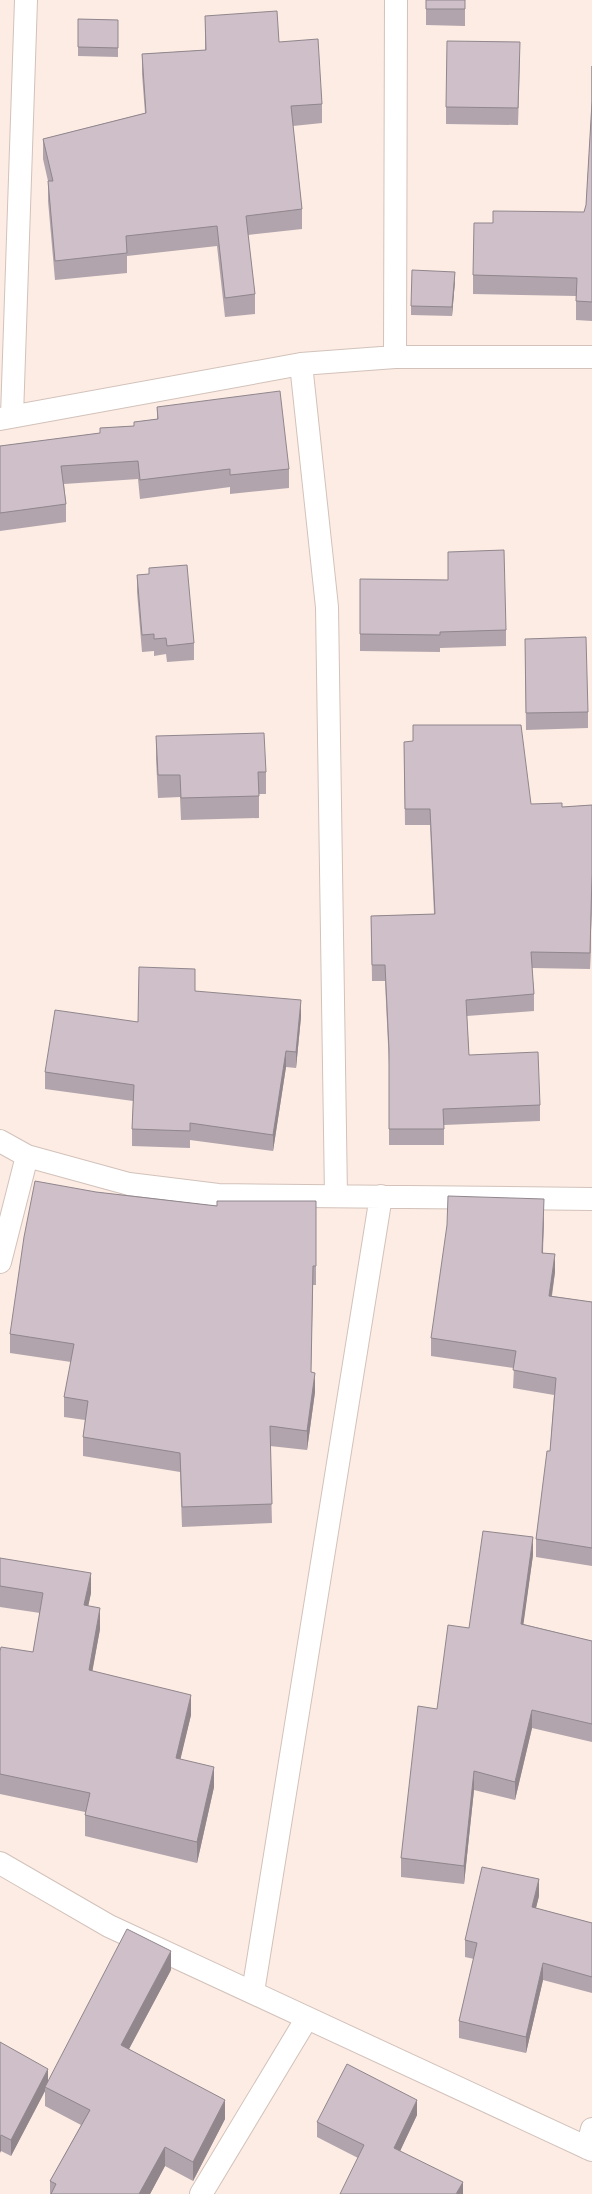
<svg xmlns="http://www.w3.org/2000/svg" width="592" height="2194" font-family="'Exo 2',sans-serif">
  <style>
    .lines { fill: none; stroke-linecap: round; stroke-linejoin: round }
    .minor-casing { stroke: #d2c2ba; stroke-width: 24 }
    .minor { stroke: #fff; stroke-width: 22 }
    .wall { fill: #b1a4ac }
    .shaded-wall { fill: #90868c }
    .building { fill: #cebfc8; stroke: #90868c }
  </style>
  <rect width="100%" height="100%" fill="#fcece4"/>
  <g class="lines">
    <g class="minor-casing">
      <path id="minor" d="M395,357L396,0
        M301,364L327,607L336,1196
        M12,416L26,0
        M0,419L301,364L395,357H592
        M0,1141L27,1156L129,1184L218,1195L592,1199
        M0,1262L27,1156
        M0,1863L109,1926L592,2150
        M253,1992L381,1196
        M587,2148L592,2129
        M201,2194L307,2018"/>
    </g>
    <use href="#minor" class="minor"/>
  </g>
  <path class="wall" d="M426,0H465V26L426,25Z
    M205,16L279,42L322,104V123L293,126L302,209V229L248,235L255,294V314L225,317L217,246L127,256V273L55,280L48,201V181L43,159V139L145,113L142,74V54L205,50Z
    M78,19L118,20V57L78,56Z
    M520,59L518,125L446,124V107Z
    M592,66V321L576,320V296L473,294V275L493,223L584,212L586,205L592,102Z
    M455,281L452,316L411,315V306Z
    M157,407L289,469V488L230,494V487L140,499L138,479L64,484L66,504V522L0,531V446L100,433V428L134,426V422L157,419Z
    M448,552L506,630V646L440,648V652L360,651V579L448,580Z
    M137,575L194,643V660L167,662L166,654L154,656V651L142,652L137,592Z
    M525,639L588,712V728L526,730Z
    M156,736L266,772V794H259V818L181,820L180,797L158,798L156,759Z
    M404,742L531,804L562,807L592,805V890L590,969L532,968L534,994V1011L467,1016L469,1055L540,1105V1121L444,1125V1145H389V1065L385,981H372L371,916L434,914L430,825H405Z
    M195,991L301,1017L296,1068L286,1067L273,1151L190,1140V1148L132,1146V1129L133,1101L45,1089V1072Z
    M96,1192L217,1206L316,1201V1285H313L311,1372L315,1392L307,1450L270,1446L272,1523L182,1527L180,1472L83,1456V1437L85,1420L64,1417V1397L71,1362L10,1353V1334Z
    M544,1217L543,1253L555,1272L552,1296L592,1302V1566L536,1557V1539L550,1451L554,1395L513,1388L514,1368L431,1356V1338Z
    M533,1555L523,1624L592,1641V1742L532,1728L515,1800L474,1790L464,1884L401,1877V1858L437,1709L469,1628Z
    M0,1558L91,1593L88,1606L100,1629L92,1671L191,1715L180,1759L214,1787L197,1863L85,1836V1812L0,1794V1651L33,1652L40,1613L0,1607Z
    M539,1896L536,1908L592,1923V1993L543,1980L526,2053L459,2038V2021L474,1959L465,1957V1940Z
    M171,1970L129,2049L225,2119L193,2181L165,2166L150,2194H50V2181L81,2125L45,2106V2091L11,2156L1,2151L0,2042L48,2081Z
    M417,2115L400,2151L463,2194L358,2158L317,2137V2122Z"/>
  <path class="shaded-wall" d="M455,272V281L452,316V307Z
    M592,874V890L590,969V953Z
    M301,1000V1017L296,1068V1052Z
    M286,1051V1067L273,1151V1135Z
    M544,1199V1217L542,1270V1253Z
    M555,1254V1272L549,1313V1296Z
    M315,1373V1392L307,1450V1431Z
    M533,1537V1555L521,1642V1624Z
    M91,1573V1593L84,1626V1605Z
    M100,1608V1629L89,1690V1670Z
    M191,1695V1715L176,1778V1758Z
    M532,1710V1728L515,1800V1782Z
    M214,1767V1787L197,1863V1842Z
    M474,1771V1790L464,1884V1866Z
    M539,1879V1896L532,1923V1907Z
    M171,1951V1970L121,2064V2045Z
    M543,1963V1980L526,2053V2037Z
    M48,2069V2085L45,2087V2091L11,2156V2140Z
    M225,2100V2119L193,2181V2162Z
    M417,2100V2115L394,2164V2148Z
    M1,2135V2151L0,2153V2137Z
    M165,2147V2166L150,2194H139Z
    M463,2182V2194H456Z"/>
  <path class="building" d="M426,0H465V9H426Z
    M277,11L279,42L318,39L322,104L291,106L302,209L246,216L255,294L225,298L217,226L126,236L127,253L55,261L48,181H53L43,139L146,113L142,54L206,50L205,16Z
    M78,19L118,20V48L78,47Z
    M447,41L520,42L518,108L446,107Z
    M592,66V302L576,301L577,278L473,275L474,223H493V211L584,212L586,205L592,102Z
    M412,270L455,272L452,307L411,306Z
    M280,391L289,469L230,475V469L140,480L138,461L61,466L66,504L0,513V446L100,433V428L134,426V422L158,419L157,407Z
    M504,550L506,630L440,632V635L360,634V579L448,580V552Z
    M187,565L194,643L167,646L166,638L154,639V634L142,635L137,575L149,574V568Z
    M586,637L588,712L526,713L525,639Z
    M413,725H521L531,804L562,803V807L592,805V874L590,953L531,952L534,994L466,1000L469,1055L538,1052L540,1105L443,1109L444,1129H389V1049L385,965H372L371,916L435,914L430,809H405L404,742L413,741Z
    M264,733L266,772H258L259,796L181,798L180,775H158L156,736Z
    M139,967L195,969V991L301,1000L296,1052L286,1051L273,1135L190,1123V1131L132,1129L134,1085L45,1072L55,1010L138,1022Z
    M35,1181L96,1192L217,1206V1201H316V1266H313L311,1372L315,1373L307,1431L270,1426L272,1504L182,1507L180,1453L83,1437L88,1401L64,1397L74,1344L10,1334L24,1237Z
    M448,1196L544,1199L542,1253L555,1254L549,1296L592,1302V1548L536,1539L547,1451H550L556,1378L513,1370L516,1351L431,1338L447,1225Z
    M483,1531L533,1537L521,1624L592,1641V1724L532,1710L515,1782L474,1771L464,1866L401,1858L418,1706L437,1709L448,1625L469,1628Z
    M0,1558L91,1573L84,1605L100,1608L89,1670L191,1695L176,1758L214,1767L197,1842L85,1815L90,1793L0,1774V1651L1,1647L33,1652L43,1593L0,1586Z
    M482,1867L539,1879L532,1907L592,1923V1977L543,1963L526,2037L459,2021L477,1943L465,1940Z
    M127,1929L171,1951L121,2045L225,2100L193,2162L165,2147L139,2194H51L56,2184L50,2181L90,2110L45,2087Z
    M0,2042L48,2069L11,2140L1,2135L0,2137Z
    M347,2064L417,2100L394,2148L463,2182L456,2194H340L364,2145L317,2122Z"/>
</svg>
